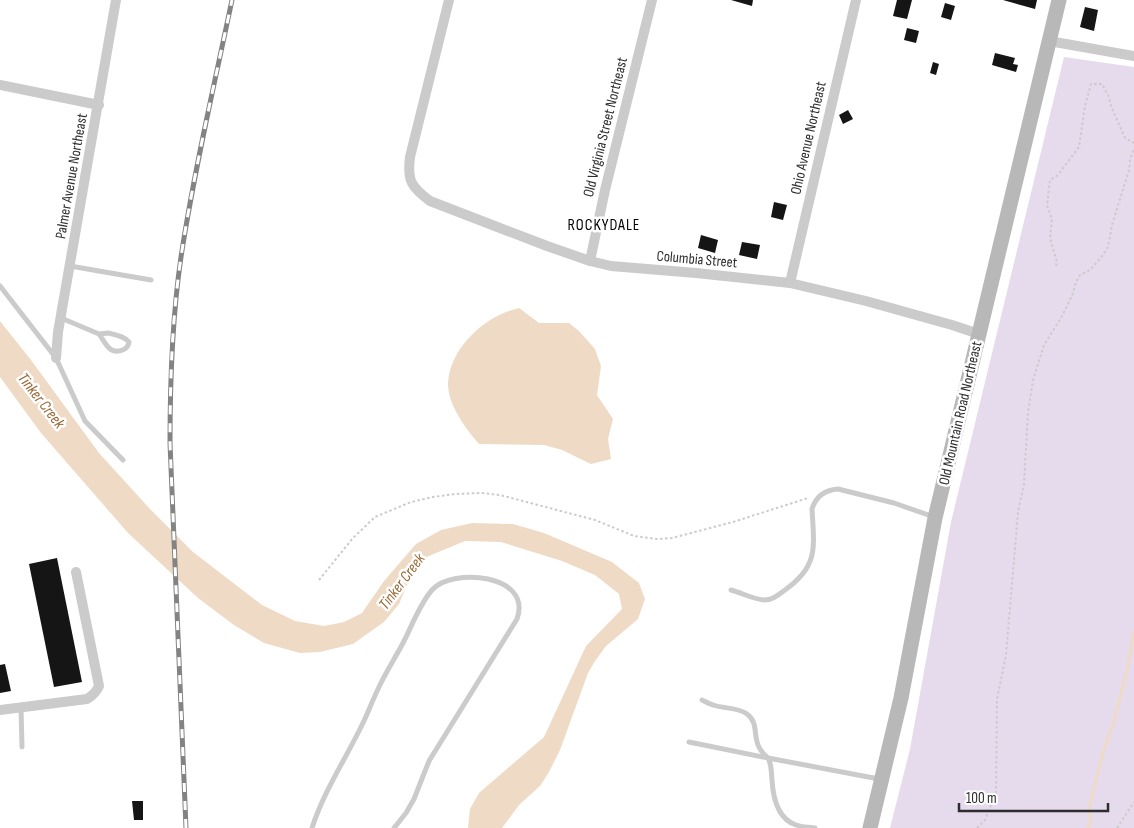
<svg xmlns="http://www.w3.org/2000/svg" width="1134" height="828" font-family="'Sofia Sans Condensed',sans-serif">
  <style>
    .green { fill: #e6dbed }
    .water { fill: #efdbc5 }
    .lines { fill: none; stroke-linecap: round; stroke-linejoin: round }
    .stream { stroke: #efdbc5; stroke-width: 3 }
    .building { fill: #151515 }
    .path { stroke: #cbcbcb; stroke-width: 2; stroke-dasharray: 2.5 2.5; stroke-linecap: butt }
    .lane { stroke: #cbcbcb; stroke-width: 5 }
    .street { stroke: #cbcbcb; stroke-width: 10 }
    .secondary { stroke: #b8b8b8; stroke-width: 15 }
    .rail-casing { stroke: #838383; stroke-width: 5 }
    .rail { stroke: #fff; stroke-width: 3; stroke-dasharray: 9; stroke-linecap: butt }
    .labels { text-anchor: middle; stroke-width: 5; stroke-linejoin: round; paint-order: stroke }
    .street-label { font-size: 15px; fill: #2e2e2e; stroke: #fff }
    .neighbourhood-label { font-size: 16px; letter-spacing: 1px; fill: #000; stroke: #fff }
    .water-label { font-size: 16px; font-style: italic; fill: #986835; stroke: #fff }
  </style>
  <rect width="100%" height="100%" fill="#fff"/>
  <path class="green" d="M1064,57L1134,67V828H890L910,749L951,522Z"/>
  <path class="water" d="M519,308L539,323H569L579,331L595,349L601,366L597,395L613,419L608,439L611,459L591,464L562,450L544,445L479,444C466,429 448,405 448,384C449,348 486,315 519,308Z
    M0,321L31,360L99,453L150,509L193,552L262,605L295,621L324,626L344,622L362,613L384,581L416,544L441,530L472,523L513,524L544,533L612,562L639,583L645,599L638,619L606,646L595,661L588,673L560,750L549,772L540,786L519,805L502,828H468L470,809L479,793L544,737L586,646L622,609L619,594L595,575L562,561L501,542L465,541L424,558L413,571L399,604L384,622L353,644L320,652L300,653L264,643L234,625L198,598L128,533L41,433L0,377Z"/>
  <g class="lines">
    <path class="stream" d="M1087,828L1091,823L1089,809L1102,756L1114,721L1127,670L1134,632"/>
  </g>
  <path class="building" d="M731,0H753L752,6Z
    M897,0H912L907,19L893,16Z
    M1003,0H1037L1035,9Z
    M945,3L955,6L951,20L941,17Z
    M1085,7L1098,10L1094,31L1080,27Z
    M907,28L919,31L916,43L904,40Z
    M995,53L1015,58L1013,64L1018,65L1016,72L992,65Z
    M933,62L939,64L936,75L930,73Z
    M848,110L853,119L843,124L839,115Z
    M774,202L787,205L783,220L771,217Z
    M701,235L718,240L715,253L698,248Z
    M742,242L760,245L757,259L739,255Z
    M57,558L82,682L54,687L29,564Z
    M5,664L11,691L0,693V665Z
    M132,801H143V820H134Z"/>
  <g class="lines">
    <path class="path" d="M1056,266L1057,262L1050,238L1052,219L1047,205L1050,180L1058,175L1079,147L1085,106L1091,84H1102L1109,97L1111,106L1125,138L1134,143
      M319,580L353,538L375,517L411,502L433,497L455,494L481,493L500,495L595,520L634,536L657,539L672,538L733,522L808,498
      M977,828L985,820L996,793L997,699L1006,655L1018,512L1024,484L1028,412L1033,380L1044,345L1061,318L1072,296L1076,282L1080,275L1090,270L1103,255L1108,247L1112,225L1129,170L1130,160L1134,148
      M1117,828L1134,802"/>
    <path class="lane" d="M70,266L151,280
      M0,286L56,358L85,421L123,460
      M61,318L99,334
      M108,333C116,335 124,336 129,342C128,351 115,354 109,348C105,344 102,338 99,334Z
      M731,590C742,593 753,599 764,600C773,600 778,595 785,590C819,566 814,547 812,509C816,496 825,490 838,489L894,503L934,517
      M702,700C706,702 709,704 713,705C724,709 738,707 747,714C762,725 748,742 768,758L879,779
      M21,708L22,747
      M689,742L768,758C772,765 771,771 772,780C773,797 778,819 796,825C802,827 809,827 815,828
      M312,828C324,791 345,760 362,725C368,713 373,699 379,687C386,672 395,658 403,643C412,626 419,605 432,590C452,567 533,574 517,619L429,761L414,799L406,813L394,828"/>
    <path class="street" d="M449,0L410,157C407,180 411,187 430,201L547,246L590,261L611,266L696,273L790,283L866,301L952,325L979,334
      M1049,41L1134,56
      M0,85L99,105
      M590,261L605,190L652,0
      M790,283L856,0
      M56,358L58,332L116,0
      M0,710L87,699C92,696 96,693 99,686L76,572"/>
    <path class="secondary" d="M870,828L901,698L935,518L1059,0"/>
    <g class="rail-casing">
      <path id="rail" d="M186,828L170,443C170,381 172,318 181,257C194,171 214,86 232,0"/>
    </g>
    <use href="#rail" class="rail"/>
  </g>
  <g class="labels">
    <g class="street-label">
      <text transform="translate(605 127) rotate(-76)" y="5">Old Virginia Street Northeast</text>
      <text transform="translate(808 138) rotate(-77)" y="5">Ohio Avenue Northeast</text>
      <text transform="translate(71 176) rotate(-80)" y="5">Palmer Avenue Northeast</text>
      <text transform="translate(697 259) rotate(5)" y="5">Columbia Street</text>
      <text transform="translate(960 413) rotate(-77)" y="5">Old Mountain Road Northeast</text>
    </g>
    <g class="neighbourhood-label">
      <text x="604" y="230">ROCKYDALE</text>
    </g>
    <g class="water-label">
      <text transform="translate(42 400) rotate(52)" y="6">Tinker Creek</text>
      <text transform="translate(401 581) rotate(-53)" y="6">Tinker Creek</text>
    </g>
  </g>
  <path d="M959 803v8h149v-8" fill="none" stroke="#2e2e2e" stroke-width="2.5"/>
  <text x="966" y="803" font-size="15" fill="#2e2e2e" stroke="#ffffff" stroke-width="4" paint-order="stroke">100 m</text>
</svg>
